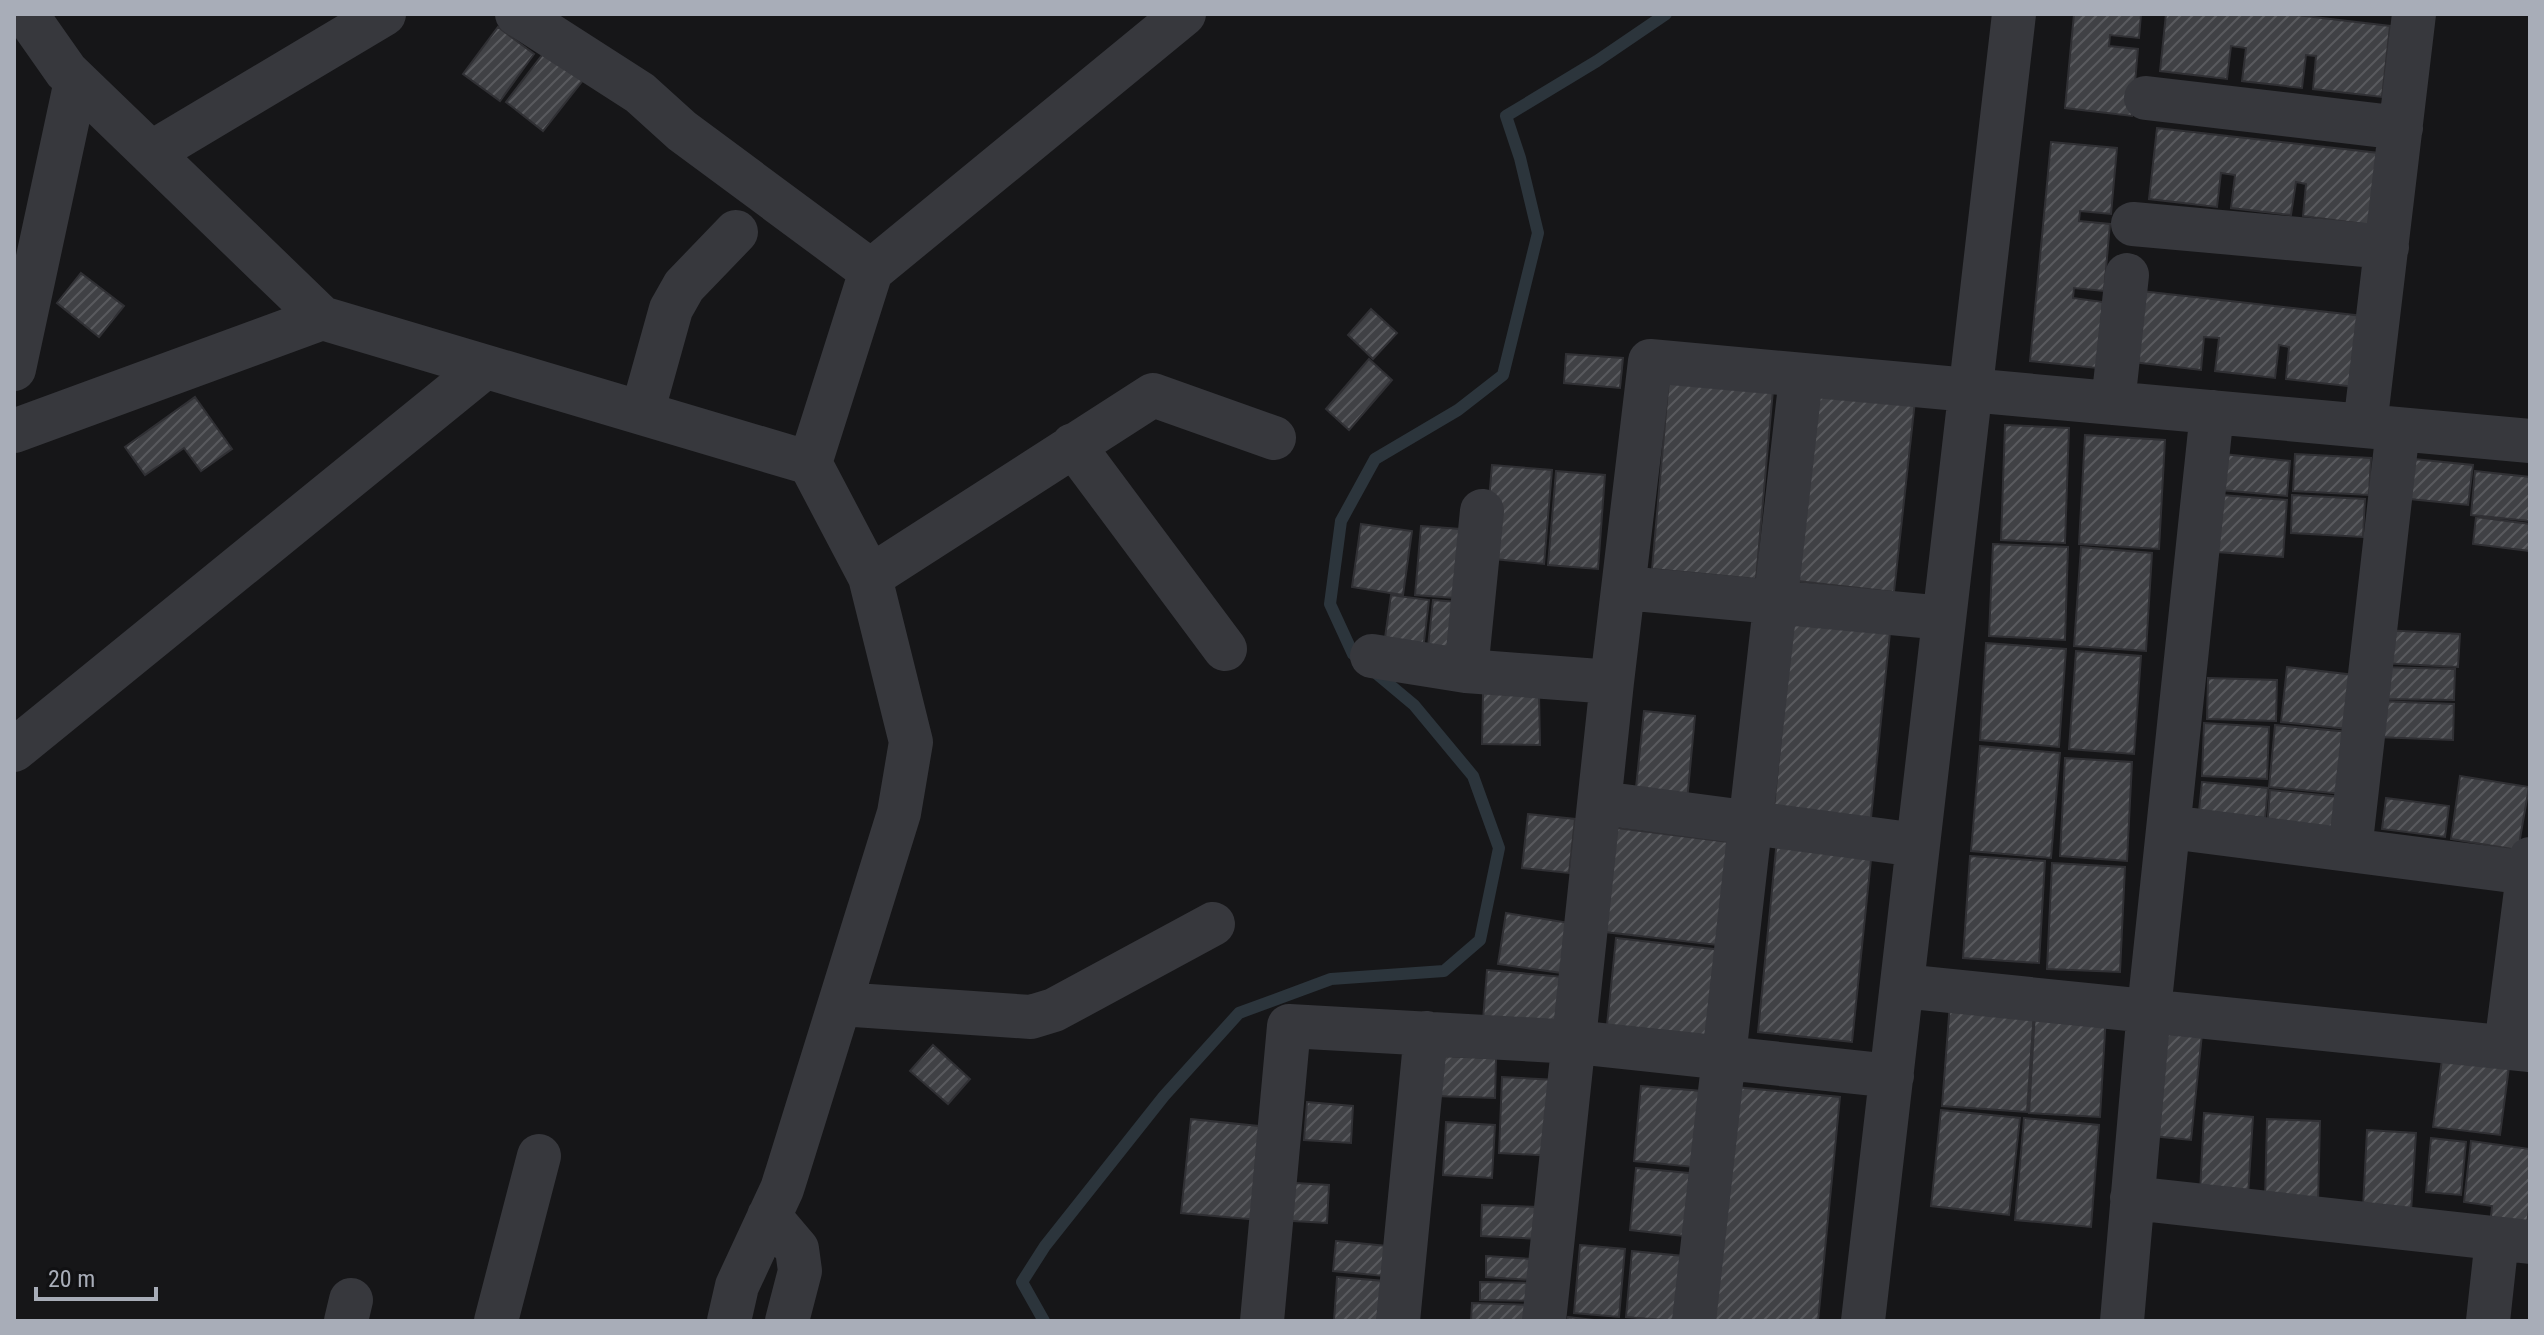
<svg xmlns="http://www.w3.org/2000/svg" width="2544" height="1335" font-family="'Roboto Condensed',sans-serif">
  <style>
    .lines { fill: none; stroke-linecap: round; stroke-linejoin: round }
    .stream { stroke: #2c353c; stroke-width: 12 }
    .building { fill: url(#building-hatch); stroke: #303034; stroke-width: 2 }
    .minor { stroke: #37383d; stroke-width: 44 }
  </style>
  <defs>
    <pattern id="building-hatch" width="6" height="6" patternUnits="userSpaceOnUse" patternTransform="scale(2)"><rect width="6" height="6" fill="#404145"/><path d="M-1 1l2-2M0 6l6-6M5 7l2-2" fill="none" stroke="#595a5e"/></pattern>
  </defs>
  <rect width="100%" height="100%" fill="#161618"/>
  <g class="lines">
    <path class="stream" d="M1044,1321L1022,1282L1045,1246L1164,1096L1239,1013L1331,979L1444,971L1480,940L1499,848L1473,776L1414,705L1353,654L1330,604L1341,521L1375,459L1458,410L1503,375L1538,233L1520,158L1506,116L1597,61L1666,14"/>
  </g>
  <path class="building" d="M2074,14H2141L2139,38L2110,35L2109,46L2138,49L2132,116L2065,108Z
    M2166,14H2288L2390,26L2382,97L2313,89L2316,56L2306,55L2302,88L2242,81L2246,48L2231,46L2227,79L2160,71Z
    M498,27L534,54L500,101L463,74Z
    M546,50L584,79L543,131L506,102Z
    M2157,128L2379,153L2371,225L2303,216L2306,184L2296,182L2291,215L2231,208L2235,175L2221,173L2217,207L2149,199Z
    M2051,142L2117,148L2111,214L2080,211L2079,221L2110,224L2104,291L2074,288L2073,298L2103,302L2097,368L2030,361Z
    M81,273L124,306L99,337L57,303Z
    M2141,291L2363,316L2355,387L2286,379L2289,347L2279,345L2275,378L2215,371L2219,338L2204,337L2201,370L2133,362Z
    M1371,309L1397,333L1373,359L1348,335Z
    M1566,354L1623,358L1620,388L1564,383Z
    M1369,359L1392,380L1349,430L1326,409Z
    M1669,379L1773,390L1756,579L1652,569Z
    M1818,390L1915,401L1894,592L1797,581Z
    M195,397L232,449L201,471L184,448L145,475L125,447Z
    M2005,425L2069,428L2065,543L2001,540Z
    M2085,435L2165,440L2159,549L2079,544Z
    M2223,454L2290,461L2287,496L2220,490Z
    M2295,454L2371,458L2369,495L2293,491Z
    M2414,459L2473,465L2468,505L2410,499Z
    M1492,465L1552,470L1544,564L1484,558Z
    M1556,471L1605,475L1598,569L1548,565Z
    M2475,471L2530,477V521L2471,515Z
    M2221,495L2287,500L2283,557L2217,552Z
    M2292,495L2365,499L2363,537L2291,533Z
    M2476,517L2530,524V551L2473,544Z
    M1361,524L1412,531L1403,595L1352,587Z
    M1421,526L1460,529L1454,598L1415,595Z
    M1993,544L2068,547L2065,640L1989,636Z
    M2081,547L2152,553L2146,651L2074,646Z
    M1391,595L1429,600L1423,650L1384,645Z
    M1433,600L1458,602L1452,659L1427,656Z
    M1793,613L1891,623L1871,818L1774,808Z
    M2382,630L2460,634L2458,667L2381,663Z
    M1986,643L2066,649L2059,747L1980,740Z
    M2076,651L2141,656L2134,754L2069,749Z
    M2287,667L2363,676L2357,730L2281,722Z
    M2378,667L2455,669L2454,700L2378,699Z
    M2208,678L2277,680L2276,721L2207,719Z
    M1483,693H1539L1540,745L1482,744Z
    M2377,701L2454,704L2453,740L2376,737Z
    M1644,711L1695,716L1687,801L1635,797Z
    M2204,723L2269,727L2267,779L2202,776Z
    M2275,725L2349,732L2343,794L2269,787Z
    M1980,746L2060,753L2051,858L1971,851Z
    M2065,758L2132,762L2127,861L2060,856Z
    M2460,776L2529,787L2518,850L2451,839Z
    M2202,782L2268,788L2265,818L2199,811Z
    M2270,790L2341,797L2337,835L2267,828Z
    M2386,798L2449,806L2445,837L2382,829Z
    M1528,814L1575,819L1569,873L1522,868Z
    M1617,828L1737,843L1726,946L1605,932Z
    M1777,839L1872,850L1852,1042L1758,1032Z
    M1970,856L2045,861L2039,963L1963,958Z
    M2052,863L2125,867L2120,972L2047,969Z
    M1506,913L1576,924L1569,974L1498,964Z
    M1616,938L1722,950L1712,1036L1607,1025Z
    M1487,970L1563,977L1559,1027L1483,1020Z
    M1950,1003L2034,1010L2027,1112L1942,1106Z
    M2035,1012L2106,1015L2100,1117L2029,1113Z
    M2164,1029L2202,1034L2191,1140L2152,1136Z
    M933,1045L970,1079L948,1104L910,1071Z
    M1436,1056L1496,1058L1495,1098L1435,1096Z
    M2442,1059L2509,1067L2500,1135L2433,1127Z
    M1502,1077L1558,1080L1555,1156L1499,1153Z
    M1641,1086L1702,1091L1694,1167L1634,1161Z
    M1735,1087L1840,1097L1818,1321H1712Z
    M1307,1102L1353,1106L1351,1143L1304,1140Z
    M1941,1110L2020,1118L2009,1215L1931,1206Z
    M2204,1113L2253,1117L2248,1196L2200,1193Z
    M2024,1118L2099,1125L2091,1227L2015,1220Z
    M1191,1119L1268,1127L1259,1220L1181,1213Z
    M2267,1119L2320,1121L2318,1203L2265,1201Z
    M1446,1122L1495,1125L1492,1178L1443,1175Z
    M2367,1130L2416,1133L2411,1212L2363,1208Z
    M2431,1138L2466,1142L2461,1195L2426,1192Z
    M2471,1141L2530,1149V1203L2526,1231L2490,1226L2492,1206L2464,1202Z
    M1636,1168L1699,1174L1693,1237L1630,1230Z
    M1278,1182L1329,1185L1327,1223L1275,1220Z
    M1482,1205L1540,1207L1539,1239L1481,1236Z
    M1336,1241L1387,1246L1384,1276L1333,1271Z
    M1580,1245L1625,1249L1619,1317L1574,1313Z
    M1632,1251L1684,1256L1677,1321L1626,1317Z
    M1486,1256L1532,1259L1531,1280L1486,1277Z
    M1337,1277L1385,1281L1382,1321H1334Z
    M1480,1282L1533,1283V1301L1480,1300Z
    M1472,1303L1534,1305V1321H1471Z
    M1568,1317L1603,1321H1567Z"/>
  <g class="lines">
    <path class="minor" d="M26,14L66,71L322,318L810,463
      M517,14L640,93L682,131L871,271
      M2146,98L2401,128
      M151,153L384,14
      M2133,224L2387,247
      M14,369L76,81
      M2113,403L2127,275
      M642,413L671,309L684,286L736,232
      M2365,426L2414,14
      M14,431L322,318
      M1073,445L1225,649
      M870,577L1153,395L1274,438
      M1625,588L1944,618
      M1372,656L1466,671L1612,682
      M1466,671L1482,511
      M14,750L485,367
      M1601,803L1917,845
      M2170,827L2528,873
      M2350,850L2398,429
      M1902,986L2530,1050
      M840,1004L1031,1017L1054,1010L1213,924
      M2506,1047L2530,859
      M2132,1198L2530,1242
      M769,1216L797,1249L800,1271L787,1321
      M346,1321L351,1300
      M496,1321L539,1156
      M729,1321L737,1286L782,1189L788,1170L899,813L911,742L870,577L810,463L871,271L1184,14
      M1262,1321L1289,1026L1575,1042L1892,1076
      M1398,1321L1426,1033
      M1544,1321L1612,682L1650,361L2530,441
      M1694,1321L1801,377
      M1863,1321L2014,14
      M2122,1321L2149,1010L2212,412
      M2488,1321L2497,1239"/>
  </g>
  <rect width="2544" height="1335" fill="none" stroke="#a8adb8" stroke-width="32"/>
  <path d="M36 1287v12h120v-12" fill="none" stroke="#a8adb8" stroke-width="4"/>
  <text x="48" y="1287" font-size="24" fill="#a8adb8" stroke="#111113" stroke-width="6" paint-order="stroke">20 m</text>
</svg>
